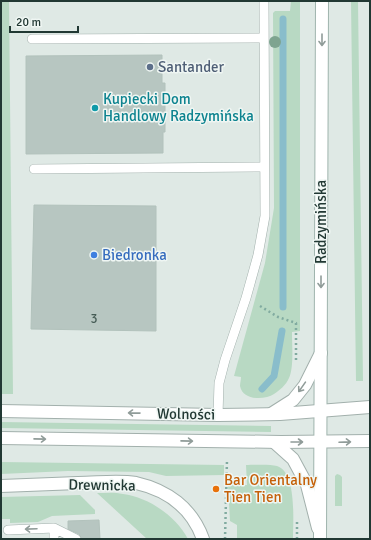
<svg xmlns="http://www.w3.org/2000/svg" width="371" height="540" font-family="Signika,sans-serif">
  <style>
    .green { fill: #b8d9c3 }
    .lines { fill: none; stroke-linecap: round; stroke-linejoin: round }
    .stream { stroke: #89bdcb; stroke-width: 7 }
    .building { fill: #b7c6c1; stroke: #b2c2bc }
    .service-casing { stroke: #a2b0ac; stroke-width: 10 }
    .minor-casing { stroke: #a2b0ac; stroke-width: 14 }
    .tertiary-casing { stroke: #a2b0ac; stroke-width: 14 }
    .secondary-casing { stroke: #9fb4ad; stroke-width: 14 }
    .path { stroke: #81aba0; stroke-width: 2.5; stroke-dasharray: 2 3; stroke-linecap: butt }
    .service { stroke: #fff; stroke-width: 9 }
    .minor { stroke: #fff; stroke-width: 12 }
    .tertiary { stroke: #fff; stroke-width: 12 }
    .secondary { stroke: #fff; stroke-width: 12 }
    .tree { fill: #7ea490 }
    .oneway { stroke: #909c99 }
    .service-dot { fill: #5c6f8a; stroke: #eff6f3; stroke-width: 1.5 }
    .culture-dot { fill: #0f9aa8; stroke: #eff6f3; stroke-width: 1.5 }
    .shop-dot { fill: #3f7fe0; stroke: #eff6f3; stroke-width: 1.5 }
    .food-dot { fill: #e8710a; stroke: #eff6f3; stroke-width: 1.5 }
    .labels { text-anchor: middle; stroke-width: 3; stroke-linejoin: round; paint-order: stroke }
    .number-label { font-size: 13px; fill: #465c56 }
    .service-label { font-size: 15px; fill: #4e5e75; stroke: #eff6f3; text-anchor: start }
    .culture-label { font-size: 15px; fill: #0d838f; stroke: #eff6f3; text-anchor: start }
    .street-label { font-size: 15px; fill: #213833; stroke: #eff6f3 }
    .shop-label { font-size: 15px; fill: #366cbe; stroke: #eff6f3; text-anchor: start }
    .food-label { font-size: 15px; fill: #c56008; stroke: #eff6f3; text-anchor: start }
  </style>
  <rect width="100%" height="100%" fill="#dfe9e5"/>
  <path class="green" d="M1,1H9L13,394H1Z
    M291,1H300V331L292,332C292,345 294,367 289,378C286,385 280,390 274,394C265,400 243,401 240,386C240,383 241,380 241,377L234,376L265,263L274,208L273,13L275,11H290Z
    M351,1H358L363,381H356Z
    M1,422L271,426V432L1,428Z
    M1,462L224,465V475L166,476L149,472L68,471L1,474Z
    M246,465C254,465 270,464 277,466C297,472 293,522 293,539H237V525L230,521L228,485H247Z
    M337,474L340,475L342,477V506H335V476Z
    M97,493C106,493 115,492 123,494C148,497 176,516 188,539H147Z
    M80,495L95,510V514L52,516L38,522L10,523V519H1V497Z"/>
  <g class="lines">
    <path class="stream" d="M283,19V307
      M262,389L274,376L282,331"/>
  </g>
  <path class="building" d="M162,55V83H165V132H163V153L26,154V56Z
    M34,205L156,206V331L31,329Z
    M99,520L100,539H82L79,534L68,529V521Z"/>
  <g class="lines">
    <g class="service-casing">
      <path id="service" d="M32,39L264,38
        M34,169L264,167
        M218,415L219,383L225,360L246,298L258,255L265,216L264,1
        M54,528V539
        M8,530L54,528L76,539"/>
    </g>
    <g class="minor-casing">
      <path id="minor" d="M271,414L293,400L305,385L321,353
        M274,442L293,459L307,485L318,528"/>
    </g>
    <g class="tertiary-casing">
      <path id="tertiary" d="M1,411L218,415L280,414L370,407
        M1,438L281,442L370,441
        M1,486C27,485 52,484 78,483C97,483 117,480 136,483C167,490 192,508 203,539"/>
    </g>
    <g class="secondary-casing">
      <path id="secondary" d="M320,539L322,1"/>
    </g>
    <path class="path" d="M260,306L278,317L296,323V361
      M297,522V539
      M225,539L227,460"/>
    <use href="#service" class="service"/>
    <use href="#minor" class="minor"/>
    <use href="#tertiary" class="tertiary"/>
    <use href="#secondary" class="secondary"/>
  </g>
  <circle class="tree" cx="275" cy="42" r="6"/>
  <defs><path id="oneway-shaft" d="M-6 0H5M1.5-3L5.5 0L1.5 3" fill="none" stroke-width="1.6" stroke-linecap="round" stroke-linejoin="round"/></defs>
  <g class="oneway">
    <use href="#oneway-shaft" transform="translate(322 40) rotate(90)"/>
    <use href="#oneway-shaft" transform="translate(321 282) rotate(90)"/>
    <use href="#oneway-shaft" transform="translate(302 387) rotate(125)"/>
    <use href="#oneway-shaft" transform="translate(134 413) rotate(-179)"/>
    <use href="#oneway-shaft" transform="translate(40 439) rotate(1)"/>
    <use href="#oneway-shaft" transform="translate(187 441) rotate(1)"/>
    <use href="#oneway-shaft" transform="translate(297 442)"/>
    <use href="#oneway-shaft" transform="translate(345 442) rotate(-2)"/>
    <use href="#oneway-shaft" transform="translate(31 529) rotate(178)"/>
  </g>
  <circle class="service-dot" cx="150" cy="67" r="4"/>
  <circle class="culture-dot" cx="95" cy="108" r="4"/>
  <circle class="shop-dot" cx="94" cy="255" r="4"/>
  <circle class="food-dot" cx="216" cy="489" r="4"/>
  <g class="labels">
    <g class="number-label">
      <text x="94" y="323">3</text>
    </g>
    <g class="service-label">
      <text x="158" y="72">Santander</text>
    </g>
    <g class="culture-label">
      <text x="103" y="104">Kupiecki Dom<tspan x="103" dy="17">Handlowy Radzymińska</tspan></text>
    </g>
    <g class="street-label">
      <text transform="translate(321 222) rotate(-90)" y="5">Radzymińska</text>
      <text transform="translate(186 414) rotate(1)" y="5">Wolności</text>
      <text transform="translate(102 485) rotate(1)" y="5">Drewnicka</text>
    </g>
    <g class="shop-label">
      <text x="102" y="260">Biedronka</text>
    </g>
    <g class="food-label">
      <text x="224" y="485">Bar Orientalny<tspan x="224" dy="17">Tien Tien</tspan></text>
    </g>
  </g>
  <rect width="371" height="540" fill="none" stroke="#213833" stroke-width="4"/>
  <path d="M10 26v6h68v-6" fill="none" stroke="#213833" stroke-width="2"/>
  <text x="16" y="26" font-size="12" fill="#213833" stroke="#eff6f3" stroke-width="3" paint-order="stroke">20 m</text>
</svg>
